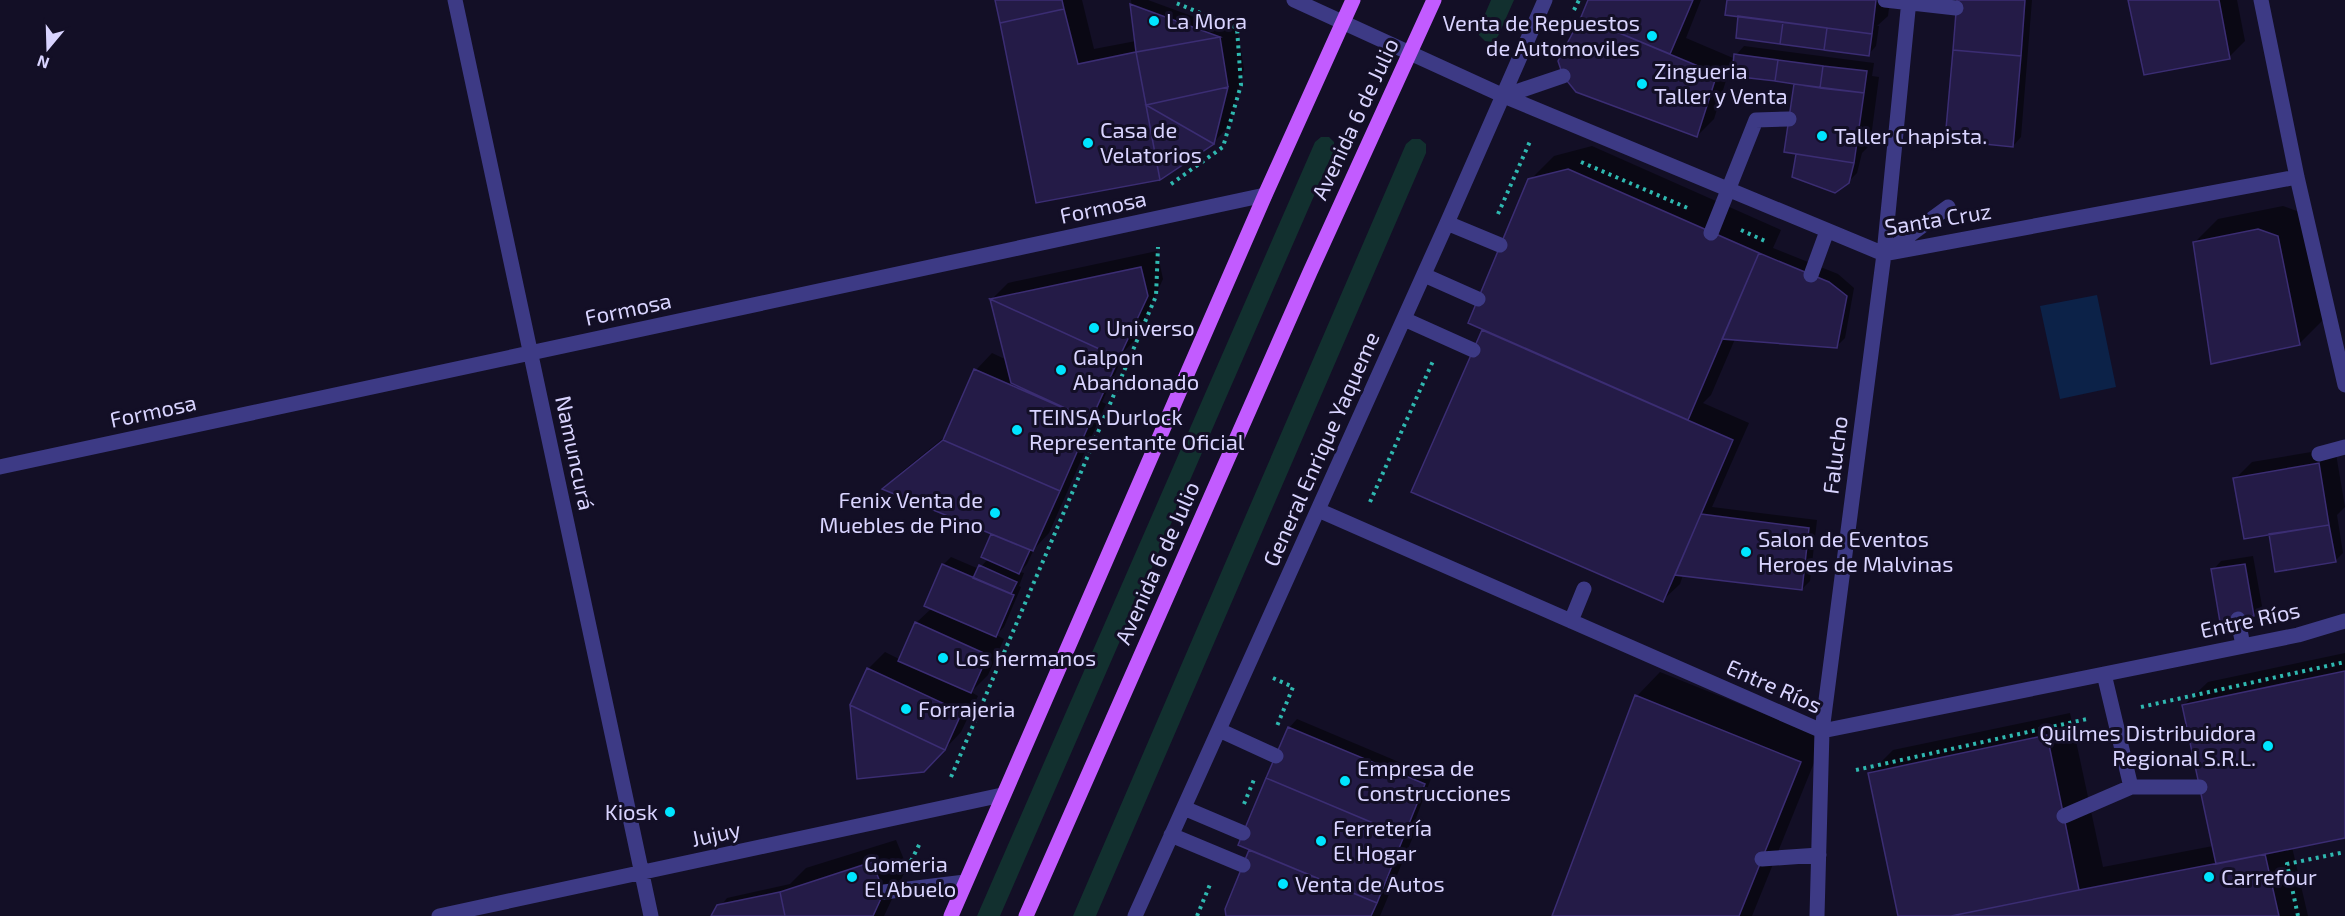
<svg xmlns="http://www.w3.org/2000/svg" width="2345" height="916" font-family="'Exo 2',sans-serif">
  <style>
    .green { fill: #12302f }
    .water { fill: #0c2248 }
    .shadow { fill: #0007 }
    .building { fill: #241b47; stroke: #3b2d73; stroke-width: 1.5 }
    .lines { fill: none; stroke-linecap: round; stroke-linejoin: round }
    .path { stroke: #2fb8b0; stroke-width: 4; stroke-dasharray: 3 4.5; stroke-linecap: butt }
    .minor { stroke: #3d3a85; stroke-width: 15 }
    .major { stroke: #c25bff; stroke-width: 15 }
    .poi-dot { fill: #00e5ff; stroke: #130f26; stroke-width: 2 }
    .labels { text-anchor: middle; stroke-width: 6; stroke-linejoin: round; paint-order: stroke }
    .poi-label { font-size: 22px; fill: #d9d4ff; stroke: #130f26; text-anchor: start }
    .street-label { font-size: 22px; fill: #d9d4ff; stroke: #130f26 }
  </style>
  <rect width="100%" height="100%" fill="#130f26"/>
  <path class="green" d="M1491,0H1514L1498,36L1493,42L1485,41L1479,35V28Z
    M1321,137H1329L1334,142V150L1000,916H977L1315,142Z
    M1412,139H1420L1426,144V153L1096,916H1073L1406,144Z"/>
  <path class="water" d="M2097,295L2116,387L2060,399L2040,306Z"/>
  <path class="shadow" d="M997,0H1082L1094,49L1136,41L1131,0H1148L1216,25L1236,22L1244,69L1230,125L1213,143L1159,179Z
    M1590,0H1701L1686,38L1733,58L1714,119L1697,136L1559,61Z
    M1728,0H1890L1888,16L1877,26H1879L1876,46L1868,55L1737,37L1740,17Z
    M1959,0H2032L2021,137L2013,146Z
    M2130,0H2237L2245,41L2229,57Z
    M1744,46L1874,63L1872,76L1879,77L1870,145L1862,153L1857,173L1848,182L1798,155L1800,153L1798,83L1736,55Z
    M1592,146L1781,230L1773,248L1838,274L1854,288L1845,338L1837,346L1735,339L1711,395L1703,403L1749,423L1712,507L1817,520L1810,581L1802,589L1683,575L1680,584L1663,600L1483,331L1530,180L1554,156Z
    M2283,206L2302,213L2323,320L2299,344L2194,243L2218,219Z
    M1157,251L1163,279L1135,340L1118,357V362L1123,356L1102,402L1106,404L1049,533L1034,549L1027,564L1020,572L1024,573L1019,586L1021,587L1004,627L996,635L1004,639L988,675L971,692L978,696L961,732L924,771L868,669L885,652L901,660L916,623L932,608L943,565L951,557L979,569L988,559L983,557L993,533L884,489L900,473L947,435L976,370L992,353L1007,360L992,299L1008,283Z
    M2335,448L2345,507L2337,515L2343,553L2335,561L2271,533L2235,479L2252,462Z
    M2253,556L2262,606L2254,614L2213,570L2221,561Z
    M2345,653V836L2292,847L2308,916H1899L1870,773L1893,750L2070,713L2103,867L2213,846L2184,705L2208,682Z
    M1660,672L1824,738L1752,916H1553L1637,696Z
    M1297,719L1432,776L1416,818L1420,820L1380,916H1228L1226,910L1251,849L1289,728Z
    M896,840L907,867L884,916H713L727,898L790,884L806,868Z"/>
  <path class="building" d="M995,0H1062L1064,9L1000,23Z
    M1588,0H1693L1670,54L1581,17Z
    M1727,0H1876L1872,34L1725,15Z
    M1957,0H2025L2021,56L1953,50Z
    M2128,0H2219L2230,59L2144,75Z
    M1130,4L1220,37L1136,52Z
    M1064,9L1078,64L1136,52L1160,180L1036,203L1000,23Z
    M1738,16L1783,22L1780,44L1736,38Z
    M1581,17L1717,74L1697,137L1576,92L1563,76L1558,61Z
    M1783,22L1827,28L1824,50L1780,44Z
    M1827,28L1872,34L1869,56L1824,50Z
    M1220,37L1228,87L1146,105L1136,52Z
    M1953,50L2021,56L2013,147L1945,140Z
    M1734,54L1778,60L1775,81L1732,76Z
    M1778,60L1823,66L1820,88L1775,81Z
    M1823,66L1867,71L1864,93L1820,88Z
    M1794,84L1864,93L1854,163L1784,152Z
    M1228,87L1214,144L1146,105Z
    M1146,105L1214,144L1160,180Z
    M1796,154L1854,163L1849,183L1835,193L1792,177Z
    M1568,169L1759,253L1688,420L1468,323L1528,179Z
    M2258,229L2278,236L2300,345L2211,364L2193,242Z
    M1759,253L1829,282L1847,296L1837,348L1722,339Z
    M1141,267L1148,296L1119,358L990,299Z
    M990,299L1119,358L1091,420L1011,383Z
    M1482,330L1733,440L1663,602L1411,492Z
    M974,369L1091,420L1060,491L943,440Z
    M943,440L1060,491L1033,551L882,489Z
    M2319,463L2329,525L2244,539L2233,478Z
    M1701,514L1809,528L1802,590L1675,575Z
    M2329,525L2336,562L2275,572L2269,534Z
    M991,534L1030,550L1019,574L981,557Z
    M942,564L1014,595L996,637L924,606Z
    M2245,564L2254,616L2220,622L2211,569Z
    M979,565L1017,582L1011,594L973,578Z
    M915,622L988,655L971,693L898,661Z
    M867,668L962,712L945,750L850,705Z
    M2345,671V838L2216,864L2182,705Z
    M1635,695L1801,762L1739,916H1552Z
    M850,705L945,750L924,772L857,779Z
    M1288,727L1425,784L1404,836L1266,778Z
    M2047,735L2079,890L1951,916H1898L1868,773Z
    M1266,778L1404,836L1377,903L1238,845Z
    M1249,850L1377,903L1371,916H1226L1225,909Z
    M2265,854L2279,916H1951L2079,890Z
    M872,862L884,892L873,916H785L780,892Z
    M780,892L785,916H711L717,905Z"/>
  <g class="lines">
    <path class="path" d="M1574,10L1579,0
      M1581,162L1690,209
      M1171,184L1223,147L1241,85L1237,28L1176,3L1175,0
      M1498,214L1531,139
      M1741,230L1765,241
      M1370,502L1433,361
      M1273,678L1293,687L1277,726
      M2141,707L2345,662
      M1856,770L2087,719
      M951,777L1156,296L1158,247
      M1244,804L1255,777
      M911,861L921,841
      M1197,916L1211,882
      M2298,916L2287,864L2345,852"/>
    <path class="minor" d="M455,0L651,916
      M1294,0L1504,96L1884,254L2297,177
      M1885,0L1956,8
      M2261,0L2297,177L2345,385
      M1504,96L1563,76
      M1447,223L1500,245
      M1711,233L1756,120L1789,119
      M1888,251L1948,207
      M1424,275L1478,299
      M1811,275L1827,231
      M1404,319L1473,350
      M2319,454L2345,447
      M0,467L1265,195
      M1318,510L1822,731L2298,635L2345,621
      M2238,619L2243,646
      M1571,621L1584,589
      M2104,674L2131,787H2200
      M1219,730L1276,756
      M1184,808L1243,833
      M2064,816L2131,787
      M1171,835L1243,865
      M1762,859L1819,855
      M884,892L965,882
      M439,916L1002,795
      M1135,916L1447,223L1545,0
      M1817,916L1822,731L1884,254L1909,0"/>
    <path class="major" d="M951,916L1265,195L1353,0
      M1026,916L1310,272L1434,0"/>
  </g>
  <g class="poi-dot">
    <circle cx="1154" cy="21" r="6"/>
    <circle cx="1652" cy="36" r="6"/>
    <circle cx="1642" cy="84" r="6"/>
    <circle cx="1822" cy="136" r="6"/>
    <circle cx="1088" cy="143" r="6"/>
    <circle cx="1094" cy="328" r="6"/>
    <circle cx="1061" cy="370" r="6"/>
    <circle cx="1017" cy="430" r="6"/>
    <circle cx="995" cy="513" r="6"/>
    <circle cx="1746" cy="552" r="6"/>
    <circle cx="943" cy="658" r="6"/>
    <circle cx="906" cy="709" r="6"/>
    <circle cx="2268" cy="746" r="6"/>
    <circle cx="1345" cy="781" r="6"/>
    <circle cx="670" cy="812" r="6"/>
    <circle cx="1321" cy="841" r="6"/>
    <circle cx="852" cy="877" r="6"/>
    <circle cx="2209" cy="877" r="6"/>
    <circle cx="1283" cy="884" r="6"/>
  </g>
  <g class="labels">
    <g class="poi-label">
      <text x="1166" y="29">La Mora</text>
      <text x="1640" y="31" text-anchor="end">Venta de Repuestos<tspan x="1640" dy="25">de Automoviles</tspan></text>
      <text x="1654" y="79">Zingueria<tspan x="1654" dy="25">Taller y Venta</tspan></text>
      <text x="1100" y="138">Casa de<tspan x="1100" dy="25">Velatorios</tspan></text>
      <text x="1834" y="144">Taller Chapista.</text>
      <text x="1106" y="336">Universo</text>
      <text x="1073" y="365">Galpon<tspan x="1073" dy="25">Abandonado</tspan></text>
      <text x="1029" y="425">TEINSA Durlock<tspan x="1029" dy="25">Representante Oficial</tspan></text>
      <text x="983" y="508" text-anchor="end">Fenix Venta de<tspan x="983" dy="25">Muebles de Pino</tspan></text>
      <text x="1758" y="547">Salon de Eventos<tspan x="1758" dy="25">Heroes de Malvinas</tspan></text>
      <text x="955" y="666">Los hermanos</text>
      <text x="918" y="717">Forrajeria</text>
      <text x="2256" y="741" text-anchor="end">Quilmes Distribuidora<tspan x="2256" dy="25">Regional S.R.L.</tspan></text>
      <text x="1357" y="776">Empresa de<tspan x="1357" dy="25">Construcciones</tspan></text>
      <text x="658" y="820" text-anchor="end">Kiosk</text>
      <text x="1333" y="836">Ferretería<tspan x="1333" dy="25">El Hogar</tspan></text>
      <text x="864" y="872">Gomeria<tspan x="864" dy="25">El Abuelo</tspan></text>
      <text x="2221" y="885">Carrefour</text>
      <text x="1295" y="892">Venta de Autos</text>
    </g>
    <g class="street-label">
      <text transform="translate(1355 119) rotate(-65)" y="8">Avenida 6 de Julio</text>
      <text transform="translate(1103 207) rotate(-12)" y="8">Formosa</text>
      <text transform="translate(1938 219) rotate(-9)" y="8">Santa Cruz</text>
      <text transform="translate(628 309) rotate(-12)" y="8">Formosa</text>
      <text transform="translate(153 411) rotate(-12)" y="8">Formosa</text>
      <text transform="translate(1321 449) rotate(-66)" y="8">General Enrique Yaqueme</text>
      <text transform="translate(575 453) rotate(78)" y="8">Namuncurá</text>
      <text transform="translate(1835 455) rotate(-83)" y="8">Falucho</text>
      <text transform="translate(1157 563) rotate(-66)" y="8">Avenida 6 de Julio</text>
      <text transform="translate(2250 620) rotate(-12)" y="8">Entre Ríos</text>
      <text transform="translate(1774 686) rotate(24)" y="8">Entre Ríos</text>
      <text transform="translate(716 834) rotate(-12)" y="8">Jujuy</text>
    </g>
  </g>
  <g transform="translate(48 48) rotate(199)" stroke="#130f26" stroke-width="4.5" paint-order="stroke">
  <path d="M0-4.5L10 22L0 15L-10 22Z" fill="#d9d4ff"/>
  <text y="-9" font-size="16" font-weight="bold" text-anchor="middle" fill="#d9d4ff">N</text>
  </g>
</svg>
